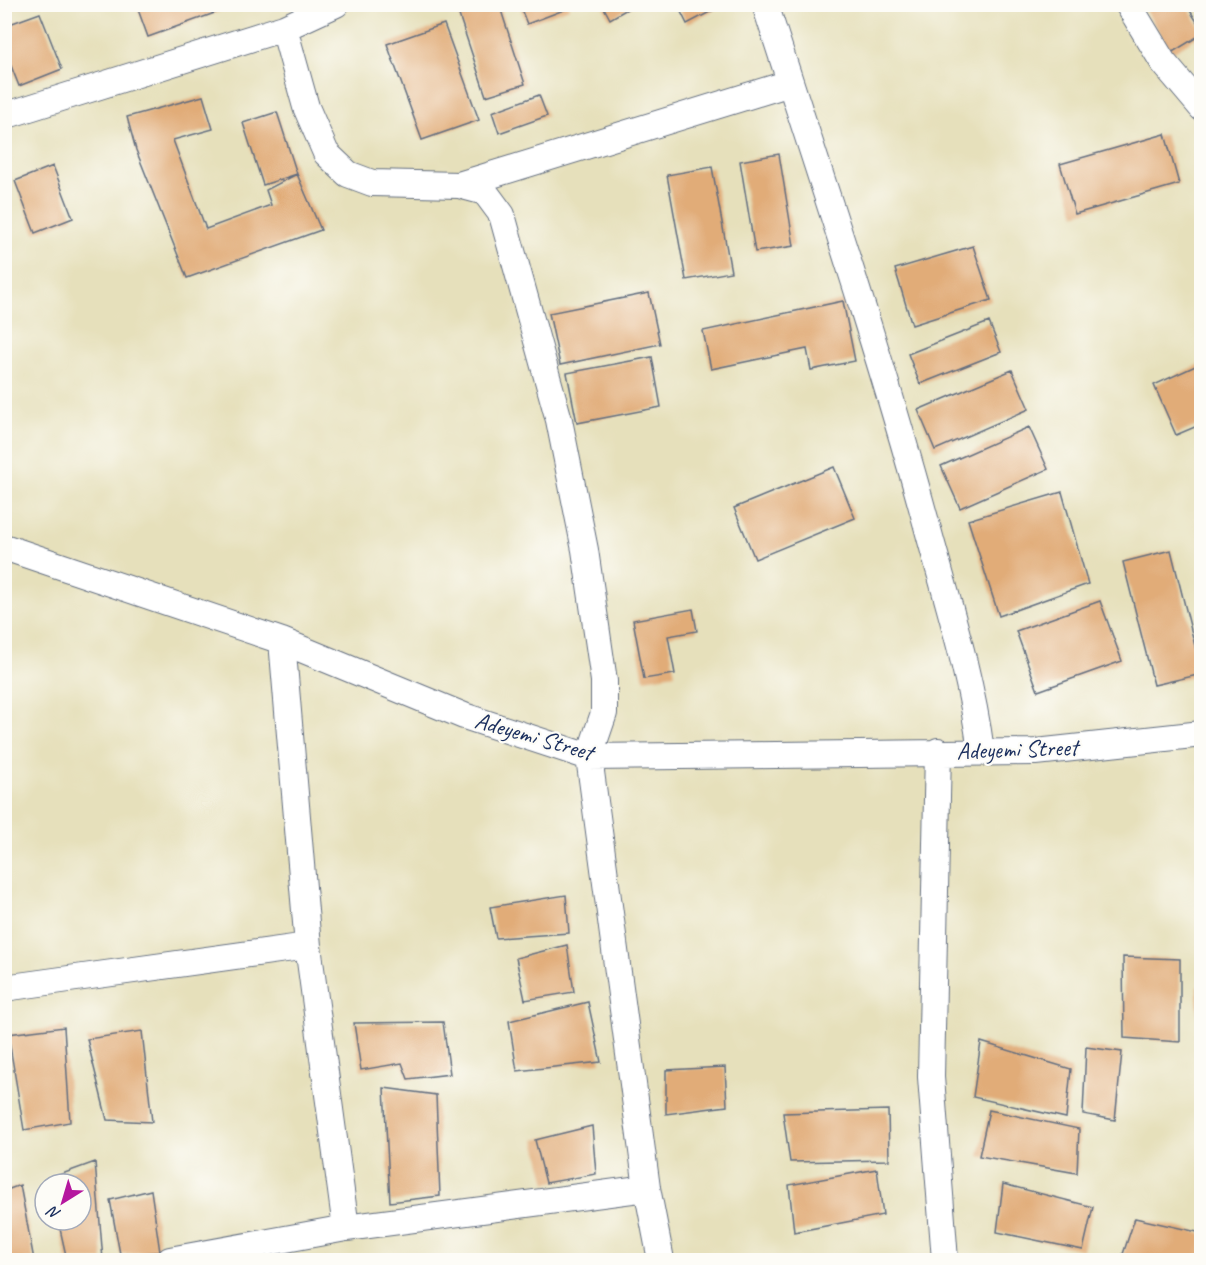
<svg xmlns="http://www.w3.org/2000/svg" width="1206" height="1265" font-family="Caveat,sans-serif">
  <style>
    .building { fill: #e1ac78 }
    .lines { fill: none; stroke-linecap: round; stroke-linejoin: round }
    .minor-casing { stroke: #626d7f; stroke-width: 28 }
    .minor { stroke: #fff; stroke-width: 26 }
    .labels { text-anchor: middle; stroke-width: 4.5; stroke-linejoin: round; paint-order: stroke }
    .street-label { font-size: 24px; fill: #1b2f5e; stroke: #fdfcf7 }
  </style>
  <rect width="100%" height="100%" fill="#fdfcf7"/>
  <filter id="ink" filterUnits="userSpaceOnUse"><feTurbulence type="fractalNoise" baseFrequency=".0167" numOctaves="2"/><feDisplacementMap in="SourceGraphic" scale="12" xChannelSelector="R" yChannelSelector="G"/><feConvolveMatrix kernelMatrix="1 2 1 2 8 2 1 2 1" color-interpolation-filters="sRGB"/></filter>
  <filter id="wash" filterUnits="userSpaceOnUse"><feTurbulence type="fractalNoise" baseFrequency=".008" numOctaves="4" result="noise"/><feDisplacementMap in="SourceGraphic" scale="24" xChannelSelector="R" yChannelSelector="G"/><feGaussianBlur stdDeviation="1.35" result="paint"/><feColorMatrix in="noise" values="0 0 0 0 0 0 0 0 0 0 0 0 0 0 0 0 0 1.4 0 .05"/><feComposite in="paint" operator="in"/></filter>
  <g filter="url(#wash)">
    <rect width="100%" height="100%" fill="#e6e0bb"/>
    <g id="blocks">
      <path class="building" d="M136,4H237V5L148,37Z
        M481,4H499L525,84L486,96L458,12Z
        M519,4H568L569,8L527,24Z
        M602,4H636L610,19Z
        M677,4H725L687,24Z
        M1142,4H1186L1202,30V34L1171,53Z
        M40,13L62,69L19,86L4,48V26Z
        M444,24L479,120L422,140L387,44Z
        M539,95L547,116L499,133L492,112Z
        M203,96L213,129L173,140L206,229L271,205L266,190L297,174L321,230L187,278L136,150L127,117Z
        M277,112L297,174L263,185L243,123Z
        M1165,134L1179,184L1075,214L1060,164Z
        M779,154L794,246L755,252L740,161Z
        M53,166L73,218L35,233L15,181Z
        M712,167L731,272L686,280L667,175Z
        M973,246L991,300L912,325L895,269Z
        M649,293L660,344L560,365L549,313Z
        M843,301L855,361L811,370L807,349L711,369L703,331Z
        M989,322L1001,352L920,384L908,354Z
        M652,357L661,407L577,423L567,373Z
        M1202,363V424L1176,435L1154,385Z
        M1012,370L1029,409L935,450L918,410Z
        M1029,427L1048,469L960,508L941,466Z
        M834,467L855,518L755,559L734,508Z
        M1062,492L1088,584L999,616L968,520Z
        M1171,550L1202,674L1154,685L1123,562Z
        M1100,601L1122,661L1038,691L1016,631Z
        M693,609L697,631L668,636L675,674L644,679L633,620Z
        M566,895L569,933L496,938L490,907Z
        M567,945L574,992L525,1000L516,958Z
        M1123,957L1180,959V1042L1124,1038Z
        M1197,986H1202V1052H1199Z
        M588,1002L601,1062L517,1071L509,1021Z
        M443,1022L450,1074L408,1079L402,1063L361,1070L354,1023Z
        M64,1027L70,1122L24,1130L8,1034Z
        M142,1031L152,1122L107,1120L87,1039Z
        M981,1042L1071,1069L1066,1118L973,1097Z
        M1086,1047L1122,1052L1115,1120L1083,1114Z
        M725,1067L727,1106L666,1114V1070Z
        M384,1088L436,1095L440,1196L390,1202Z
        M888,1110L889,1160L790,1162L783,1113Z
        M989,1110L1079,1129L1077,1173L979,1156Z
        M592,1126L596,1174L546,1183L535,1140Z
        M95,1162L103,1260H67L58,1220H81V1184H49L48,1179Z
        M877,1169L883,1215L794,1232L789,1185Z
        M1003,1184L1093,1207L1083,1250L997,1232Z
        M20,1185L34,1260H4V1191Z
        M151,1190L160,1252L120,1254L110,1200Z
        M1135,1218L1202,1233V1260H1121Z
        M991,1257L1032,1258L1031,1260H991Z"/>
    </g>
  </g>
  <g filter="url(#ink)">
    <use href="#blocks" fill-opacity="0" stroke="#626d7f" stroke-width="1.5"/>
    <g class="lines">
      <g class="minor-casing">
        <path id="minor" d="M765,4C821,178 879,350 927,526C947,600 971,675 981,751
          M1128,4L1163,62L1202,108
          M284,28L306,107L326,153L348,174L372,183L459,185L485,192L502,215L559,420L585,550L604,681V713L589,757L647,1188L661,1260
          M4,116L284,28L336,4
          M459,185L790,83
          M4,547L282,641L464,716L589,757L1036,752L1202,734
          M282,641L308,946L346,1228
          M938,751L931,1077L945,1260
          M4,988L308,946
          M170,1260L346,1228L647,1188"/>
      </g>
      <use href="#minor" class="minor"/>
    </g>
  </g>
  <g class="labels">
    <g class="street-label">
      <text transform="translate(534 736) rotate(16)" y="8">Adeyemi Street</text>
      <text transform="translate(1017 749) rotate(-2)" y="8">Adeyemi Street</text>
    </g>
  </g>
  <rect width="1206" height="1265" fill="none" stroke="#fdfcf7" stroke-width="24"/>
  <g transform="translate(63 1202) rotate(217)"><circle r="28" fill="#fdfcf7" stroke="#a3aaba" stroke-width="1.5"/>
  <path d="M0-4.5L10 22L0 15L-10 22Z" fill="#b5179e"/>
  <text y="-9" font-size="16" font-weight="bold" text-anchor="middle" fill="#1b2f5e">N</text>
  </g>
</svg>
